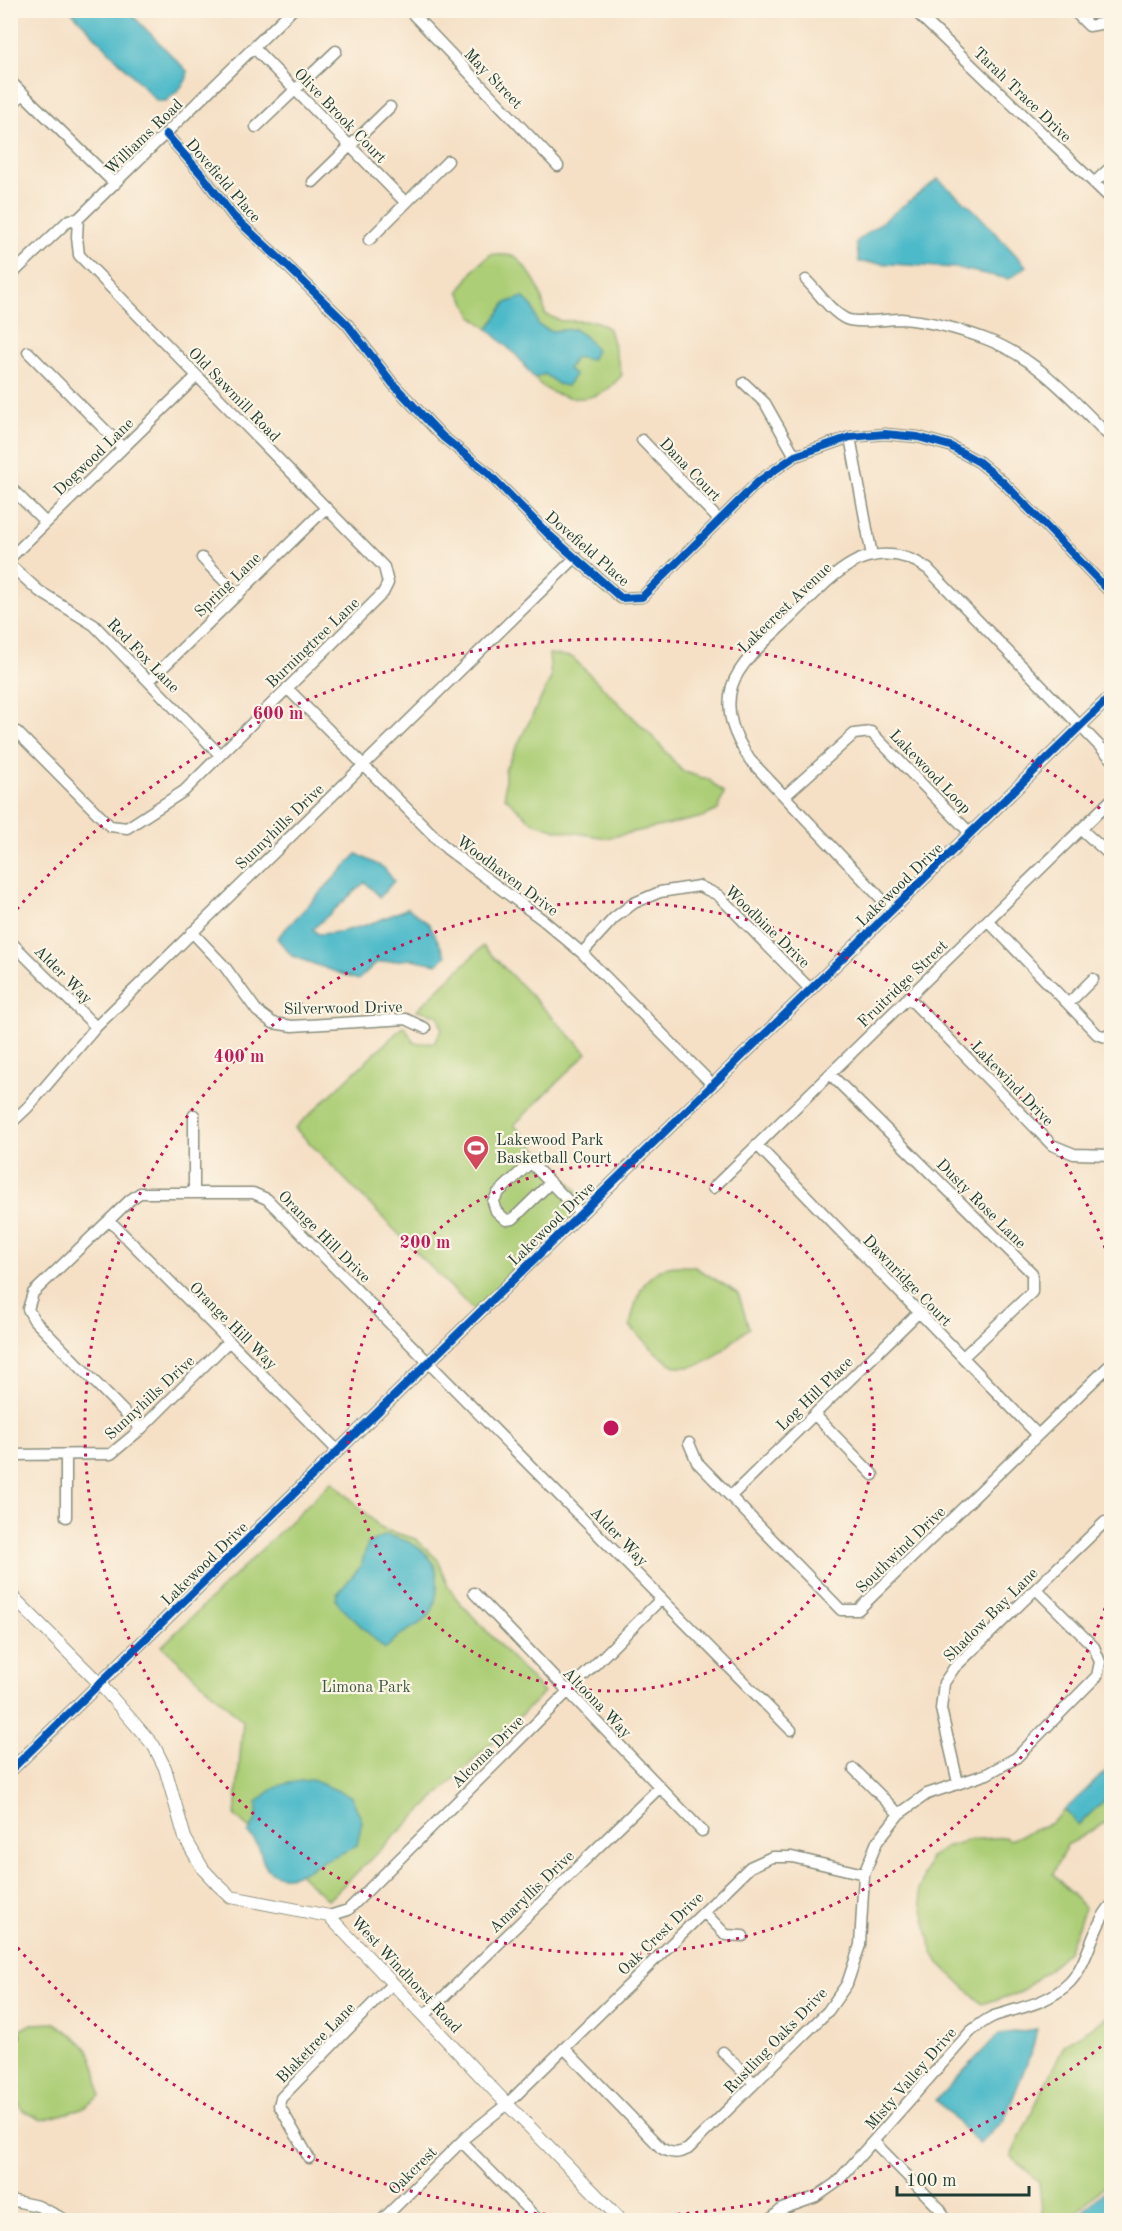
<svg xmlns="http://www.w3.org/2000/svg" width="1122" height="2231" font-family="'Old Standard TT',serif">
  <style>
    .green { fill: #acce76; stroke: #668655; stroke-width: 1.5 }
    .water { fill: #4ebac9; stroke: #367c7e; stroke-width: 1.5 }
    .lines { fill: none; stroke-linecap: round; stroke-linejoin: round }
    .minor-casing { stroke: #8a8e7d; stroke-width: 13 }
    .tertiary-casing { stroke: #8a8e7d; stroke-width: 14 }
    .minor { stroke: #fff; stroke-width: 10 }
    .tertiary { stroke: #fff; stroke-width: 12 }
    .cycleway-casing { stroke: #fcf5e5; stroke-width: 11 }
    .cycleway { stroke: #0057b8; stroke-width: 8 }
    .ring { fill: none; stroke: #c2185b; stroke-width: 3; stroke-dasharray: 3 6 }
    .labels { text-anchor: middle; stroke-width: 4.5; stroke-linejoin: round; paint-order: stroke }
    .street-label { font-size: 16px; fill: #1f3d34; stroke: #fcf5e5 }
    .poi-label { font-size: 16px; fill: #1f3d34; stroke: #fcf5e5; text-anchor: start }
    .park-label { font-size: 16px; fill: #3b5a41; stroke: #fcf5e5 }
    .centre { fill: #c2185b; stroke: #fcf5e5; stroke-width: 3 }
    .ring-label { font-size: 18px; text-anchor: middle; font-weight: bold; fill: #c2185b; stroke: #fcf5e5; stroke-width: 4.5; stroke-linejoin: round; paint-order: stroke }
  </style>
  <rect width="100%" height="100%" fill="#fcf5e5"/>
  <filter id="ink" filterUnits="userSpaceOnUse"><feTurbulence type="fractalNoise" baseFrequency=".0167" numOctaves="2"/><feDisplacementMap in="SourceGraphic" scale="12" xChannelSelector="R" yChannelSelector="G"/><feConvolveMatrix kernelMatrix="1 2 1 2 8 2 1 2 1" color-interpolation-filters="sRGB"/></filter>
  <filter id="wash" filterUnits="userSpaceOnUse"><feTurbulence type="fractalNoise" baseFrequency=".008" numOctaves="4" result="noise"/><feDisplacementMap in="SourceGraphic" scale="24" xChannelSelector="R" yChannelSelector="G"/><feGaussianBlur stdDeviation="1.35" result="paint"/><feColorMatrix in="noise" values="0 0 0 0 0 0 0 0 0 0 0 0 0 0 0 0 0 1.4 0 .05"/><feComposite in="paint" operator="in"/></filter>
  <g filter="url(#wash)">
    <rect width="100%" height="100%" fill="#f5e0c6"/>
    <path class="green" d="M491,254L515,256C534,276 541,287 545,314L561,321H596L609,329L622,375C618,379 613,385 608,389C586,405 551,399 534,378L545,374L558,384L576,357L574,329L551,331L538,325L533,307L506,303L488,329L472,316L459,291L476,267Z
      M549,654L572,657L655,739L682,771L709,780L724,793L718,810L703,817L607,838L557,830L532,822L505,797V770L551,678Z
      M483,946L587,1053L514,1125L588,1202L475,1312L295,1128L404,1026L414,1043H434L442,1030L438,1015L417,1010Z
      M693,1266L738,1293L749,1328C737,1337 727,1347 716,1356C707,1363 688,1370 676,1366C662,1361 640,1337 630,1326C635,1302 641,1274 669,1267C676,1265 685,1267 693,1266Z
      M332,1481L382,1529L416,1539L438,1560L447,1584L456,1598L544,1693L328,1900L235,1816L243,1721L162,1646Z
      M1111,1794V1819L1067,1845L1053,1874L1085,1908L1068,1951L1049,1969L1019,1993L982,2004L939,1963L932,1951L919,1890L930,1858L946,1847L969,1840L1006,1837L1010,1840L1051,1823L1065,1810L1078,1825Z
      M1111,2015V2179L1068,2220H1043L1039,2182L1011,2156L1064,2045Z
      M55,2023C91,2046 96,2054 100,2096L82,2109L42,2120L22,2110L11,2085L10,2042L13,2044L19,2037L15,2033L31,2024Z"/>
    <path class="water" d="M71,11H128L187,71C190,83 174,93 166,101H157Z
      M938,179L975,211L1026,266L1009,279L956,268L859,262L856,242Z
      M523,297L533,307L538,325L551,331L574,329L585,336L596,350L591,360L575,357L568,369L575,375L567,386L558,384L545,374L534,378L517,356L488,329L506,303Z
      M357,854L384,868L394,881L380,897L365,882L313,929L318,934C350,933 379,921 408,908L429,924L446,956L437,964L411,959L376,963L358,980L292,956L277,938Z
      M386,1535C415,1541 441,1556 437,1589C436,1598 435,1608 429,1615C420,1626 409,1629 399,1636C394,1640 390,1645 385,1649L340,1606L336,1600L337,1594L361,1566L368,1543Z
      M1111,1766V1794L1078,1825L1065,1810Z
      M312,1780L351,1796L362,1821L357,1845C348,1852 338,1854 328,1859C310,1867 286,1887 268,1869C260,1861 263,1853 257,1844C255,1840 251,1837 248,1834L257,1817V1803C274,1784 287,1782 312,1780Z
      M1037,2029L1032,2050L1004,2120L979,2144L936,2100L999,2034Z
      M1111,2185V2220H1074Z"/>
  </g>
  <g filter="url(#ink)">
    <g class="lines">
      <g class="minor-casing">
        <path id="minor" d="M409,10L558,166
          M914,10L1112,200
          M1073,10L1089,26L1105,23L1112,17
          M254,48L406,203
          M10,81L115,184
          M10,105L24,94
          M256,127L336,51
          M166,134L202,175L233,216L281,260L347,324L393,384L443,437L487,472L547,533L621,598L642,597L759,481L795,456L850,437L885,434L918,437L950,446L979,462L1003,482L1112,594
          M313,182L390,107
          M1094,183L1112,166
          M369,240L448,161
          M10,276L69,220L78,219L292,10
          M806,280C818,292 831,312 846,319C858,324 887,319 901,319C930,321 959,329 986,339C1037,358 1074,401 1112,439
          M28,352L123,448
          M744,383L765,403L795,456
          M850,437L872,556
          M642,440L719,520
          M10,487L46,523
          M10,558L197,376
          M202,558L238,595
          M10,565L39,591L94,625L219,754
          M149,681L326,508
          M287,688L447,849L543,920L582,953L713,1085
          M10,731L17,732L110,826L127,828L184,791L383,593L388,583L384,567L79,255L77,237L78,219
          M785,796L854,734L871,732L970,833
          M1081,829L1112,857
          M892,910L750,760C735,737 724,714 732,686C741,658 778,631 798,610C810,599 822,585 835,575C845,567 858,558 872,556C892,552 912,557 928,569L1112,759
          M988,921L1097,1034L1112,1039
          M192,932L225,967L257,1011L273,1023L292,1026L406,1019L425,1028
          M10,941L96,1027
          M582,953L614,918L634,903L660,892L699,886L718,895L810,989
          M909,998L1052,1145L1074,1154L1112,1155
          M1068,1004L1093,979
          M830,1074L1032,1273V1292L963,1357
          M10,1124L28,1107L96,1027L576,557
          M757,1145L1038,1435
          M550,1183L513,1219L506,1220L496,1211L493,1202L498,1193L528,1165H533L581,1214
          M713,1188L1112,799
          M194,1192V1115
          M109,1220L338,1451
          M814,1414L873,1475
          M141,1429L34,1320L28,1309L33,1293L130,1200L140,1193H253L267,1199L791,1730
          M689,1443L697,1462L841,1610H858L1112,1363
          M10,1455L111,1454L141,1429L229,1341
          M731,1496L919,1312
          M66,1517V1456
          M474,1593L702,1831
          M854,1769L899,1814
          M958,1783L941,1709L944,1683L954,1668L1105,1522
          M704,1912L726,1935L743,1936
          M329,1916L348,1910L661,1599
          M424,2016L659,1788
          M10,2035L13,2038
          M564,2048L661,2148C671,2154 678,2154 688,2149L828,2011L847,1984L860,1945L864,1874L877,1842L899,1814L927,1794L987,1774L1016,1758L1097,1676L1100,1662L1094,1647L1036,1589
          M723,2052L754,2083
          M462,2142L538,2220
          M874,2142L940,2209L946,2220
          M309,2158L279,2105L281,2098L393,1983
          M10,2200L38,2206L66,2220
          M382,2220L467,2136L507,2104L750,1867L772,1857H792L864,1874
          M770,2220L782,2209L816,2197L836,2183L971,2031C978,2026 986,2019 994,2016C1021,2007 1048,2004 1070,1982C1090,1960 1092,1926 1112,1904"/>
      </g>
      <g class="tertiary-casing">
        <path id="tertiary" d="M10,1594L100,1684L154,1746L165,1768L185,1838L203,1869L217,1884L231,1897L329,1916L507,2104L621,2220
          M10,1771L1112,695"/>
      </g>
      <use href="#minor" class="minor"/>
      <use href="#tertiary" class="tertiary"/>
      <g class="cycleway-casing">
        <path id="cycleway" d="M166,134L202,175L233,216L281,260L347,324L393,384L443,437L487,472L547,533L621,598L642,597L759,481L795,456L850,437L885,434L918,437L950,446L979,462L1003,482L1112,594
          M10,1771L1112,695"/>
      </g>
      <use href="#cycleway" class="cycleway"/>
    </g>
  </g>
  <g class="ring">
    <circle cx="611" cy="1428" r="263"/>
    <path d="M1111 1591A526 526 0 1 1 1111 1265"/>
    <path d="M1108 2041A789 789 0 0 1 11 1940M11 916A789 789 0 0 1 1108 815"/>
  </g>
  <defs>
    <g id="stadium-pin" transform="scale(1.35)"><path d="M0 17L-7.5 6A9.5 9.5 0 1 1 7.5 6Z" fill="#d1495b" stroke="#fcf5e5"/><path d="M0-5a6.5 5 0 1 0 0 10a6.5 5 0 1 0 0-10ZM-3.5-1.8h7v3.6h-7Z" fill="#fff"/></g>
  </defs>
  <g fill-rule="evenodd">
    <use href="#stadium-pin" x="476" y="1148"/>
  </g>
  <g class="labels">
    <g class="street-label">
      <text transform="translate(494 78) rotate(46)" y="6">May Street</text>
      <text transform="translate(1023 94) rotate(44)" y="6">Tarah Trace Drive</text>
      <text transform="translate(341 115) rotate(46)" y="6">Olive Brook Court</text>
      <text transform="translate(143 136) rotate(-44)" y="6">Williams Road</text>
      <text transform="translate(224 180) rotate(49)" y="6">Dovefield Place</text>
      <text transform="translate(235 394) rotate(46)" y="6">Old Sawmill Road</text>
      <text transform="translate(93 456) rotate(-44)" y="6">Dogwood Lane</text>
      <text transform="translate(691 469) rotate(46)" y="6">Dana Court</text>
      <text transform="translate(588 548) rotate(41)" y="6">Dovefield Place</text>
      <text transform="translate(227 584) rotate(-44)" y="6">Spring Lane</text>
      <text transform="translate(784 607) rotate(-44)" y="6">Lakecrest Avenue</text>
      <text transform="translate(312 642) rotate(-44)" y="6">Burningtree Lane</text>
      <text transform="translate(144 655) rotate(46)" y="6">Red Fox Lane</text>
      <text transform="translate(931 771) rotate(46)" y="6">Lakewood Loop</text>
      <text transform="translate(279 826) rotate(-44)" y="6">Sunnyhills Drive</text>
      <text transform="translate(508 875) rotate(37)" y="6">Woodhaven Drive</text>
      <text transform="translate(899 884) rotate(-44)" y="6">Lakewood Drive</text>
      <text transform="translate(768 926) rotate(44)" y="6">Woodbine Drive</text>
      <text transform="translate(64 974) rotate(45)" y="6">Alder Way</text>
      <text transform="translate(902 983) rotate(-44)" y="6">Fruitridge Street</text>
      <text transform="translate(343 1007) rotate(-1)" y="6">Silverwood Drive</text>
      <text transform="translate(1013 1083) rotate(46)" y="6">Lakewind Drive</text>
      <text transform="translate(982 1203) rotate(45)" y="6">Dusty Rose Lane</text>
      <text transform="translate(551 1223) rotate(-44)" y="6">Lakewood Drive</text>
      <text transform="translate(325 1236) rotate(45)" y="6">Orange Hill Drive</text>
      <text transform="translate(908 1280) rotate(46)" y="6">Dawnridge Court</text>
      <text transform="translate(234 1325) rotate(45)" y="6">Orange Hill Way</text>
      <text transform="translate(814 1393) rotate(-44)" y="6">Log Hill Place</text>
      <text transform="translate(149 1397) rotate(-43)" y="6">Sunnyhills Drive</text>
      <text transform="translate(620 1536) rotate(46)" y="6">Alder Way</text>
      <text transform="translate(900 1549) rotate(-44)" y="6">Southwind Drive</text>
      <text transform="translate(204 1563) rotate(-44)" y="6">Lakewood Drive</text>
      <text transform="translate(990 1614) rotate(-45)" y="6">Shadow Bay Lane</text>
      <text transform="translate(598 1702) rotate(46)" y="6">Altoona Way</text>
      <text transform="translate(487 1751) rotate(-45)" y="6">Alcoma Drive</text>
      <text transform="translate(531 1891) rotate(-44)" y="6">Amaryllis Drive</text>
      <text transform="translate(660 1933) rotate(-44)" y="6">Oak Crest Drive</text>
      <text transform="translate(407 1974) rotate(47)" y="6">West Windhorst Road</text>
      <text transform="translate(775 2040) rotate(-46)" y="6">Rustling Oaks Drive</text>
      <text transform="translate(315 2042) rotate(-46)" y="6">Blaketree Lane</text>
      <text transform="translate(910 2078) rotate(-49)" y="6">Misty Valley Drive</text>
      <text transform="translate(412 2170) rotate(-45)" y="6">Oakcrest</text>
    </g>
    <g class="poi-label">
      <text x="496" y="1145">Lakewood Park<tspan x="496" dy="18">Basketball Court</tspan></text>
    </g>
    <g class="park-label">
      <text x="366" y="1692">Limona Park</text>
    </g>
  </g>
  <circle cx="611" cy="1428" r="9" class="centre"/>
  <g class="ring-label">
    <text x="278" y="719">600 m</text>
    <text x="239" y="1062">400 m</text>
    <text x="425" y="1248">200 m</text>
  </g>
  <rect width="1122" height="2231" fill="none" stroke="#fcf5e5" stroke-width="36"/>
  <path d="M897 2186v9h132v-9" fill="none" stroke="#1f3d34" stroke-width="3"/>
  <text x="906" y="2186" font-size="18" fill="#1f3d34" stroke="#fcf5e5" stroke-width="4.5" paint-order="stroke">100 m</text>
</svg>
